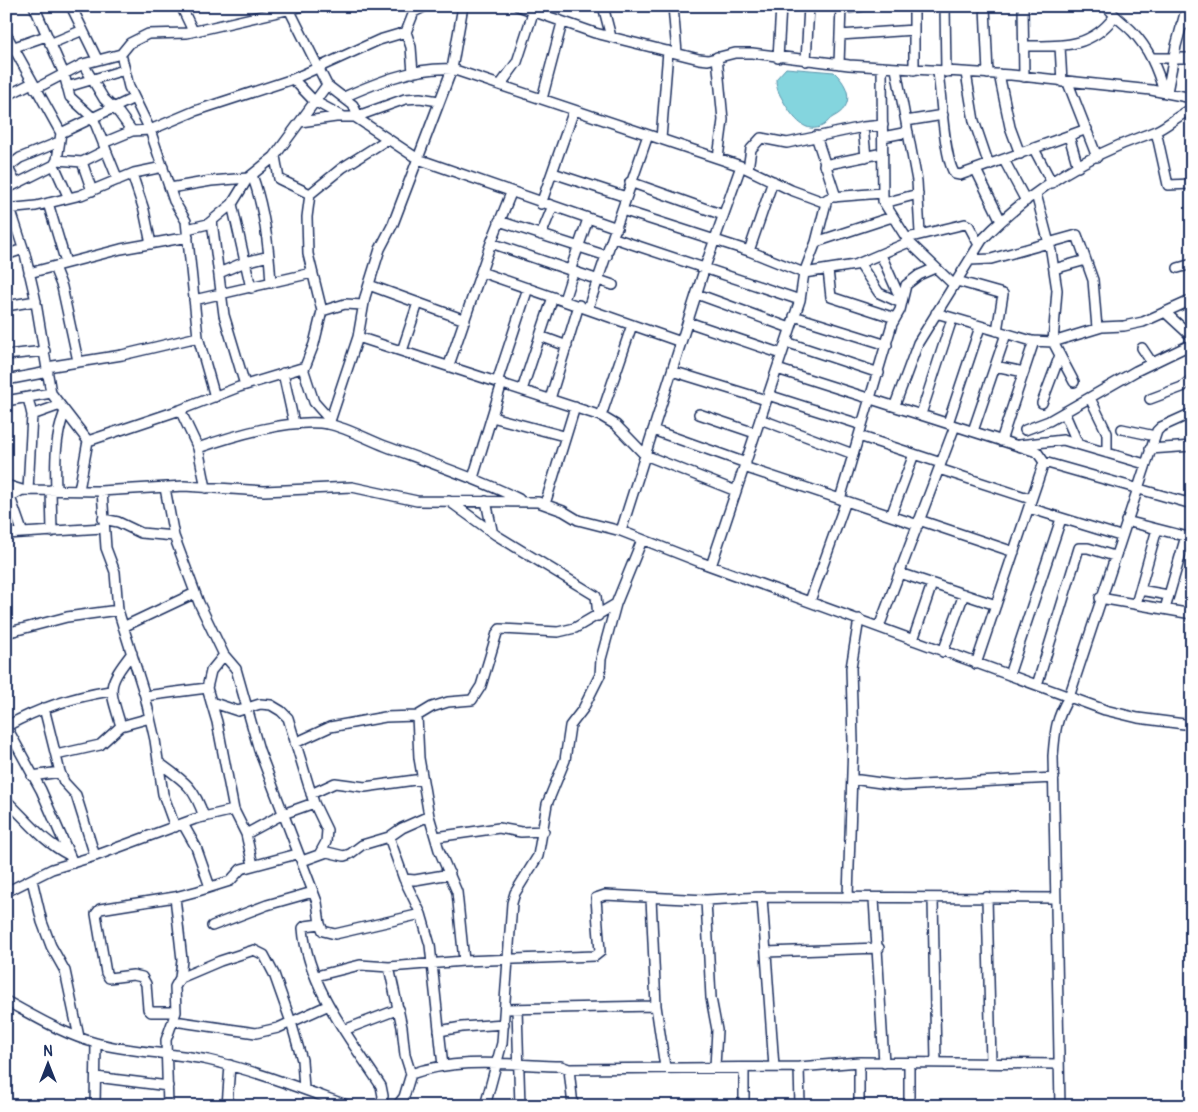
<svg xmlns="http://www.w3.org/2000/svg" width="1198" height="1112" font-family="Pangolin,sans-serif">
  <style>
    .water { fill: #84d5de; stroke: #5a93ab }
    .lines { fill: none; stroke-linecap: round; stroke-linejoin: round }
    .minor-casing { stroke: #1b2f5e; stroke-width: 12 }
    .minor { stroke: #fff; stroke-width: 9 }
  </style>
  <rect width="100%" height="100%" fill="#fff"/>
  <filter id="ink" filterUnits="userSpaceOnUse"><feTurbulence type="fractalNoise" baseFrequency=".02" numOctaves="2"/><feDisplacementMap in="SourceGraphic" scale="10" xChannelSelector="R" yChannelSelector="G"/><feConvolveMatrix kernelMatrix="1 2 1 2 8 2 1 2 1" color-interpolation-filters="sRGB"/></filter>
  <g filter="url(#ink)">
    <path class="water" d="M786,68L834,72C850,87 855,106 833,117C829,119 827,123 824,125C806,136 793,117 785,104C780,95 776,90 776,79Z"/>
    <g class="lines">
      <g class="minor-casing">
        <path id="minor" d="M34,6L64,74L70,97L93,118L118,180
          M71,6L97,59
          M181,6L193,31
          M518,6L595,33L699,59L708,60L735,53H752L849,65L1011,75L1151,90L1192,98
          M603,6L611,37
          M673,6L677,53
          M914,6V70
          M945,6L946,72
          M985,6L988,74
          M1023,6L1024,77
          M1107,6C1114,17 1123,22 1132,31C1149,49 1157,68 1164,92
          M841,9L863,6
          M290,11L327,85L353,105L358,116
          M1181,25L1192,23
          M6,34L61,133L57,160L54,165L6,189
          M840,35L914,30
          M50,44L83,30
          M1024,46C1060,46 1090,49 1114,17
          M1060,46L1062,82
          M6,50L46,36
          M121,54L129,87L150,130L174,201L186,221L198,337L215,397
          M717,57L723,120L718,158
          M778,58L781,6
          M1152,58H1192
          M806,61L809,6
          M83,64L104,99L119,113L132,131
          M839,64L841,6
          M882,67L883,201L909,242L954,285
          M896,69L917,181L920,233
          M938,72C941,92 944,161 955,174L960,175L1087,129
          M413,73L411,47L406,32L414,12L426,6
          M966,73L974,121L989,165
          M999,74L1010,127L1020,154
          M293,79L314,101L342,116
          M1068,83L1097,157
          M501,84L517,62L533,13
          M67,87L124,70
          M35,89L83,64L121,54L130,43L148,34L187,33L304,6
          M1167,92L1176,46L1187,6
          M6,96L32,83
          M344,97C378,82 414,67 452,69L741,166L791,190L826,203
          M542,99L562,23
          M355,117L418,159L617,228
          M906,121L943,115
          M300,122L336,117H355L405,99L420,98L439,101
          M863,127L866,157
          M1156,131L1168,185L1192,184
          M61,133L134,98
          M816,136L836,197
          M1069,136L1078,167
          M883,137L908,132
          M661,139L668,51
          M103,143L132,131L150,130L195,111L293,79L379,40L406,32
          M1034,149L1052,183
          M275,156L279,179L310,194
          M57,160L82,162L106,150
          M1004,160L1026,201
          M82,162L92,191
          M6,164L16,184
          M54,165L68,196
          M824,165L883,153
          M8,167L20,158L59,142
          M748,169L751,149L761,138L787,143L863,127L883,125
          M976,170L1001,221
          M553,173L626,197
          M132,174L144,210L151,244
          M252,175C265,210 269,247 271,283
          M630,182L723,215
          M170,188L211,181L248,178
          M1036,194L1051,251L1057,290L1053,342L1074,382
          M48,203L66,263
          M884,203L918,194
          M232,204L251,288
          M541,204L574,110
          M10,208L25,254L35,297L51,393L88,441
          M6,209L36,206L81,195L134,173L163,167
          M622,210L749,251L804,273L855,265L909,242
          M212,221L224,315L245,385
          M499,221L607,256
          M187,229L208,224L232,204L248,178L274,157L327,85
          M541,235L552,208
          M614,238L800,300
          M907,238L965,224L969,226L979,245
          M816,242L892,217
          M491,243L613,285
          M749,251L773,181
          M6,255L23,249
          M881,255L897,291L902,298
          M970,260L991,259L1077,235L1093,280L1097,328
          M859,263L879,293L901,303
          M54,267L62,287L78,361
          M1178,268L1192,264
          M1054,269L1086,260
          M828,270L831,297L895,318
          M570,271L588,219
          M481,272L681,342
          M29,273L121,249L188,237
          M219,273L245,262L269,256
          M957,281L1003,294L997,331
          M369,285L465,320
          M697,294L790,328
          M194,300L312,273
          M564,300L573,272
          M6,306L36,301
          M588,308L648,135
          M322,311L345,304L363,305
          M936,313L1032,341L1053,342L1102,327L1124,326L1143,322L1192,300
          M1166,313L1192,337
          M794,316L887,345
          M688,322L782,354
          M540,336L567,346
          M358,337L601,416L616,425L645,455L736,491
          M786,342L879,373
          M1142,348L1152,363
          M402,351L418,303
          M6,355L45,351
          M449,365L491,243L511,193
          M995,366L1024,372
          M47,367L122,355L198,337
          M303,368L314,402L330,420
          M777,369L1037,452L1044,462L976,664
          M672,371L766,400
          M283,373L294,423
          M6,380L48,372
          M497,382L528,288
          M522,390L553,297
          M768,395L862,425
          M28,398L32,415L28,490
          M1090,398L1107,433V453
          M550,399L579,305
          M1150,399L1182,387L1192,379
          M6,401L51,393
          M1042,403L1060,355
          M895,405L918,343L982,240C1020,200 1070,166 1120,145C1132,140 1144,136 1156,131C1169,125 1178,115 1192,109
          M180,410L198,448L206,488
          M1064,412L1078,444
          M699,414L755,433
          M921,414L952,319
          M32,415L60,405
          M601,416L632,325
          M492,417L564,436
          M760,419L853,454
          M948,423L980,327
          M329,424L358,337L365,297L380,249L393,224L452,69L463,6
          M1122,429L1155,436
          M653,430L746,463
          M1025,430L1049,421L1136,371L1192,344
          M973,431L1006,334
          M859,436L941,463
          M88,441L180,410L239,387L305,367L314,344L322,311L308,254L307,217L310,194L342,168L388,139
          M1001,441L1034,341
          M1019,445L1063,440L1145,464
          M198,448C232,436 292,418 328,424C347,428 367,439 385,446C431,463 476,478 519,499
          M1150,449L1192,446
          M1044,462L1192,504
          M744,467L918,525
          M939,469L1031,499
          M473,478L502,383
          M6,485L22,490
          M165,488L174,536L199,603L224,655L236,669L259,750L317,902L320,924L305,926L303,928C307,985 351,1040 381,1086L383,1096L381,1106
          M51,490L52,532
          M56,490C55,462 55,437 65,411
          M79,490L88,441
          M102,491L106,548L115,572L118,610L145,696L155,740L163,794L175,827
          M10,497L22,531
          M6,499L22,490L100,491L184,486L264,491L352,487L417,501L538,502L563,511L578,520L621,531L700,562L1105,710L1138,718L1192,725
          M840,499L892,324L900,310L906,285L919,275L935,268
          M449,501L496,535L596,596L598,616
          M486,501L492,530
          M1189,503L1192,490
          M545,504L575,407
          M1029,508L1120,536
          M891,516L914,454
          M103,519L118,522L141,533L174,536
          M919,520L1014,552
          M1126,521L1192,538
          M621,531L705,267L741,166
          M6,534L103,528
          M711,566L800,300L804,273L816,242L827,199L832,197L882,193
          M900,573L996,605
          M1140,590L1168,595
          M1100,598L1192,614
          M810,601L846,501
          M1136,604L1157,529
          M1165,609L1186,536
          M123,627L195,593
          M879,627L955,426
          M6,633L67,617L118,610
          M913,640L932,584
          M943,652L964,594
          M224,655L211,671L207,688L217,722L234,810L246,834L253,865
          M1009,675L1061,519
          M1037,685L1079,548H1088L1114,556
          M145,696L207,688
          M211,702L238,711L260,704L271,705L281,711L288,718L314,803L327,830L326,842L320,853
          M44,708L60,772L64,782L76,795L95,856
          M417,716L419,758L429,816L439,850L457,892L464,961
          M6,726L41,790L73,863
          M7,726C39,708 73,697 110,691
          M121,726C109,686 106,687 132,653
          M295,743L330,727L385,717L417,716L432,707L448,702L472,700L481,686L497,633L500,629L558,632L575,628L616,604
          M56,755L100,745L121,726L150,718
          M158,762C184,781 194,786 204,817
          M32,776L60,772
          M852,779L903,786L1054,778
          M311,794L335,783L365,787L422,779
          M6,800C27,820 43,842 69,855
          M183,824L196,847L210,887
          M246,834L283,814L314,803
          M389,837L404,879L421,914L430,945L443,1066
          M436,837L499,828L521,832L544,831
          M302,861L327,852L344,856L350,854L362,845L389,837L402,828L429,816
          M404,879L415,880L450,874
          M32,880L42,922L51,946L65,971L79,1037
          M6,892L52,869L95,856L195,819L234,810
          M762,897L774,1067
          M848,897L853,742L851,668L859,619
          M987,897L991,1063
          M651,898L656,1006L665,1067
          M933,898L936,1063
          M874,899L884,1063
          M706,900L711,998L717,1030L715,1067
          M320,924L323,931L335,934L421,914
          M212,926L267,905L313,892
          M766,952L879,948
          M389,967L402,1027L405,1055L411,1074L404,1097L397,1106
          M316,976L360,965L389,967L464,961L595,956L600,952L596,898L605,895L706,900L762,897L1056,898
          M180,978L220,961L254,950L264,955L274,974L291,1022L302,1060L304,1089
          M6,1001C36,1017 63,1034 96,1043C132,1053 171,1052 208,1060C257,1071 302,1089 349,1106
          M505,1009L656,1006
          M517,1009L520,1106
          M176,1012H151L148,1009L146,984L142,977L133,975L109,978L106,973L96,914L100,909L175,897L198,891L230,881L241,869L297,854
          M174,1021L256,1033L278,1028L329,1005
          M344,1030L399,1009
          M439,1031L462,1027L504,1024
          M799,1067L800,1106
          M744,1068V1106
          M569,1069L573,1106
          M411,1074C460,1057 511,1065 561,1066L569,1069L799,1067L859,1062L1058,1064
          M96,1077L168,1086
          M95,1106L96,1043
          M168,1106L166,1040L176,1012L175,987L180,978L182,960L175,897
          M227,1106L230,1065
          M485,1106L502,1043L512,903L515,893L538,856L547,804L565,760L570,726L583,709L600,675L601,659L616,604L642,540
          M859,1106V1062
          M909,1106V1063
          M1060,1106L1053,756C1055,731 1056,718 1069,697L1157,431L1161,427L1192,413"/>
      </g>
      <use href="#minor" class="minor"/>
    </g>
  </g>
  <rect width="1198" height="1112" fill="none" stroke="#fff" stroke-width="25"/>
  <rect x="12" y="12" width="1173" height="1087" fill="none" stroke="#1b2f5e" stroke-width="2" filter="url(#ink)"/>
  <g transform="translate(48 1064)" stroke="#ffffff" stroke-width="4" paint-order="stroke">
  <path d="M0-4L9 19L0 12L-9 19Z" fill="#1b2f5e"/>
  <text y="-8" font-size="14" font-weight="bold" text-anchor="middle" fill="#1b2f5e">N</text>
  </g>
</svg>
